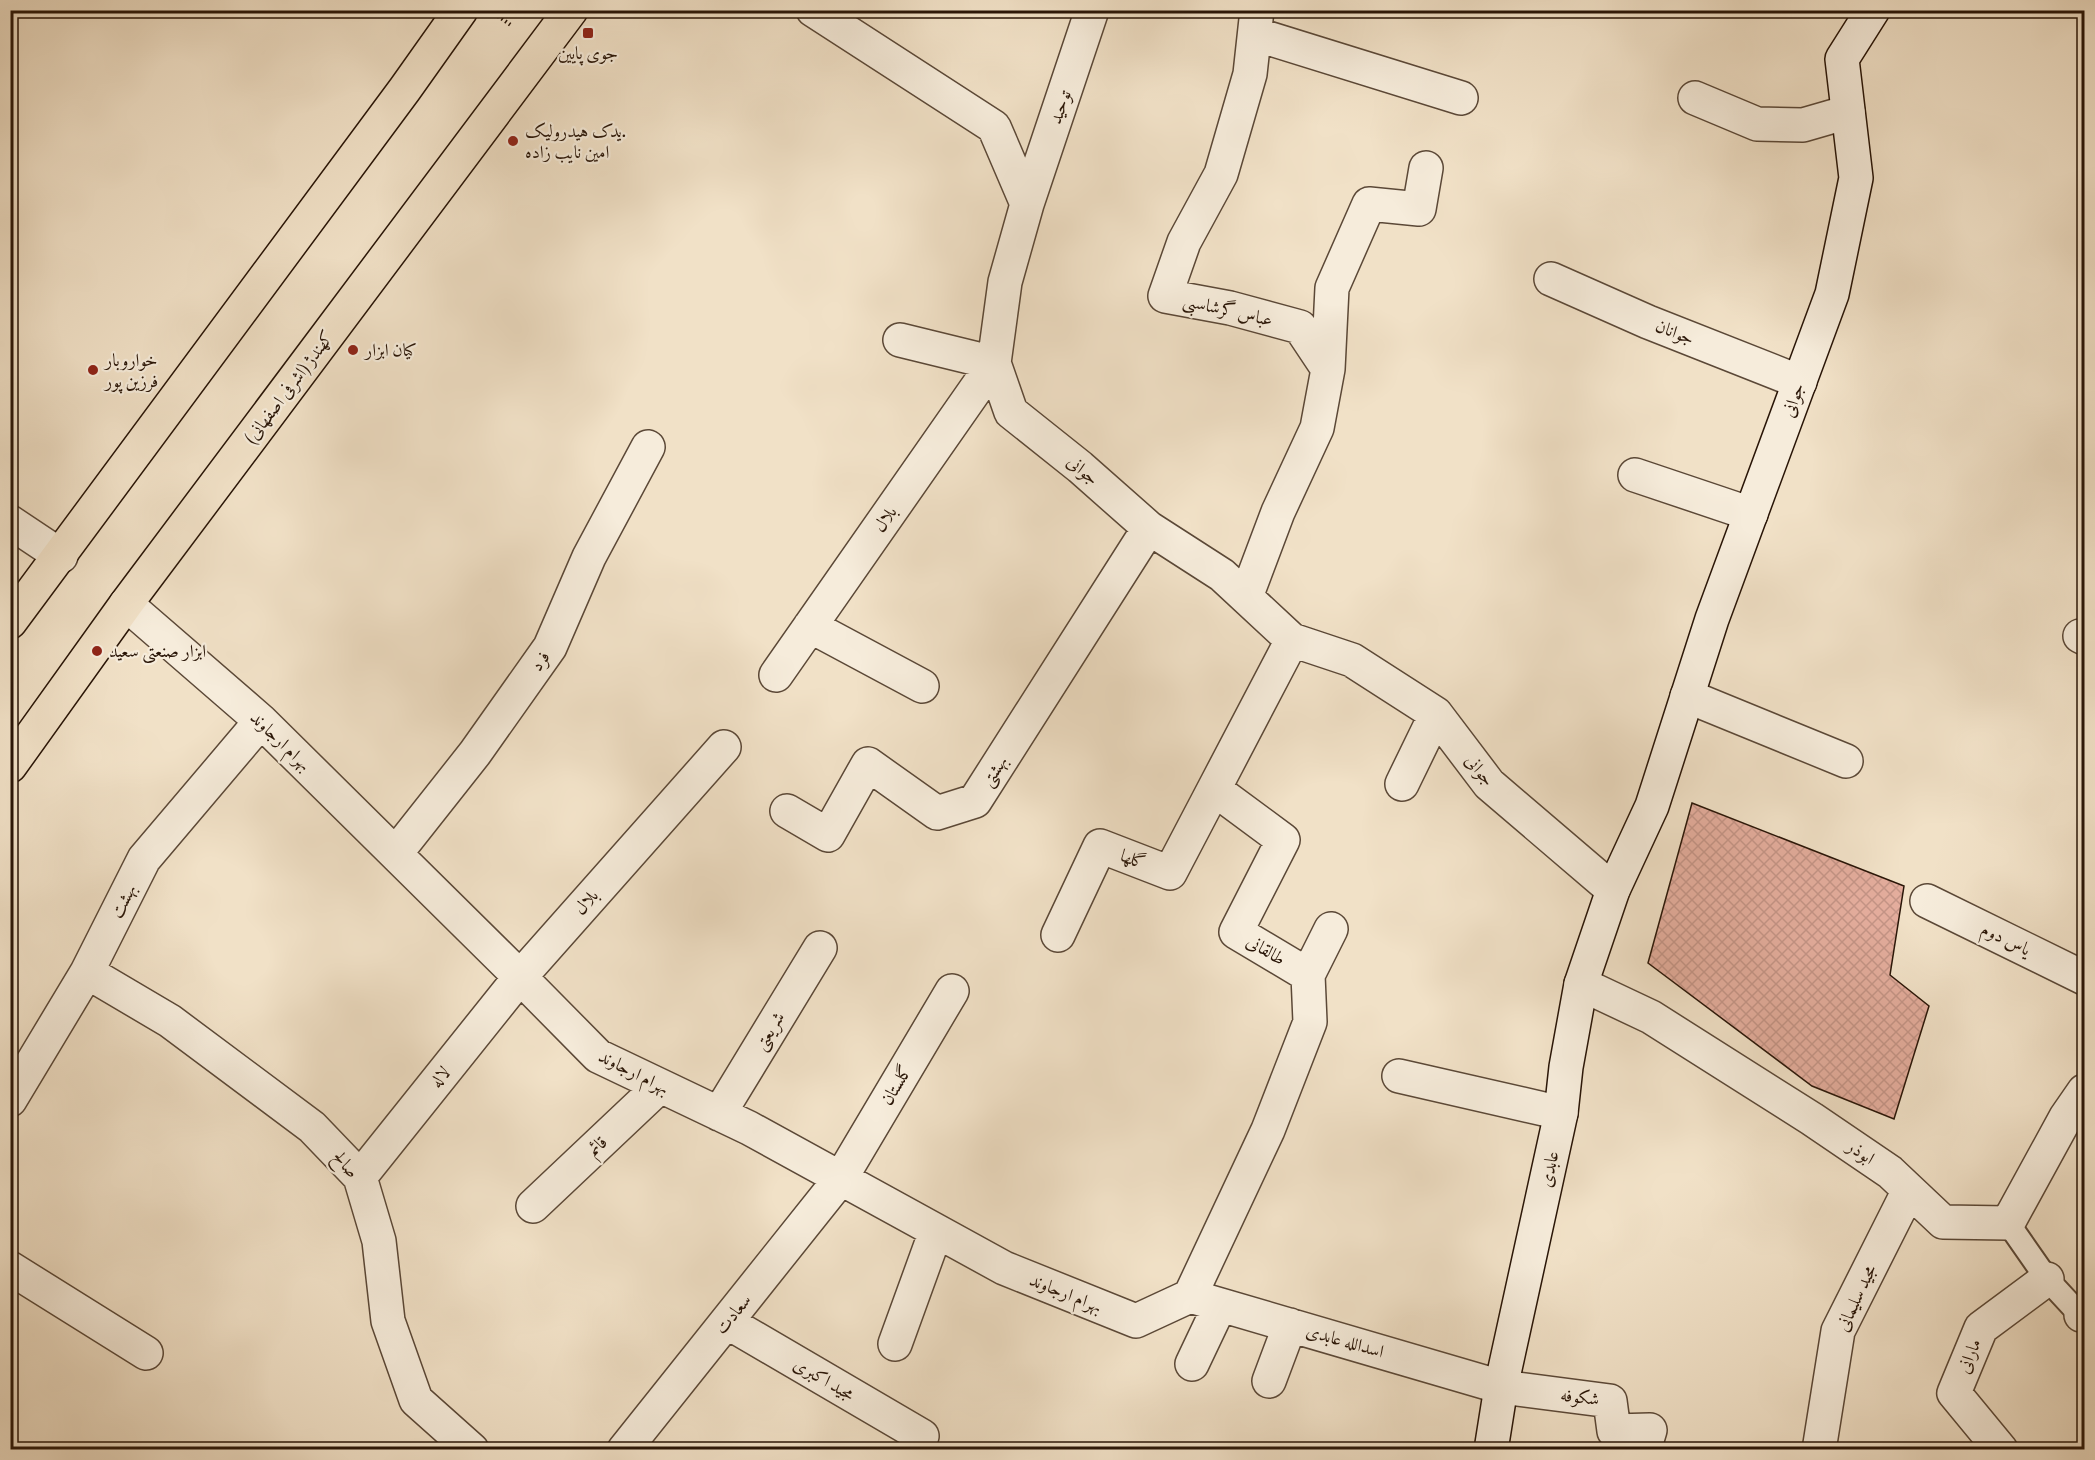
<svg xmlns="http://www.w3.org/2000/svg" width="2095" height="1460" font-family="Vollkorn,Amiri,serif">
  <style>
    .building { fill: url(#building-cross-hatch); stroke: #291507; stroke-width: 1.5 }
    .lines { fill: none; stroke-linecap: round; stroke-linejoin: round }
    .lane-casing { stroke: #5b4837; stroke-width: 26 }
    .street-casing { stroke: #5b4837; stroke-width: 36 }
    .secondary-casing { stroke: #291507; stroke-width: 36 }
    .primary-casing { stroke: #291507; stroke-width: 36 }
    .path { stroke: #291507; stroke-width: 4; stroke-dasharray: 1.5 3; stroke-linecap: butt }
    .lane { stroke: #f6ecdb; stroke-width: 22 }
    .street { stroke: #f6ecdb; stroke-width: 33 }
    .secondary { stroke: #f6ecdb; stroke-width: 33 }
    .primary { stroke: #f1e1c7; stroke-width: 33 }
    .poi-dot { fill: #8f2418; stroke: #f6ecdb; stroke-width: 2 }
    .labels { text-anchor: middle; stroke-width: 4.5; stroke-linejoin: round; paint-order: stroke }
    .poi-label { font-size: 18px; fill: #291507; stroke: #f6ecdb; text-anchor: start }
    .street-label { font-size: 18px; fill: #291507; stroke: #f6ecdb }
  </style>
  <defs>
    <pattern id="building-cross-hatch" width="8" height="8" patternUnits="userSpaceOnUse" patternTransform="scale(1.5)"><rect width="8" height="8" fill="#e4ad9d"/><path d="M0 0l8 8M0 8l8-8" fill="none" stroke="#c49486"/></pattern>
  </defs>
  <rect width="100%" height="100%" fill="#f1e1c7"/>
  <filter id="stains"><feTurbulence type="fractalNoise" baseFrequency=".00333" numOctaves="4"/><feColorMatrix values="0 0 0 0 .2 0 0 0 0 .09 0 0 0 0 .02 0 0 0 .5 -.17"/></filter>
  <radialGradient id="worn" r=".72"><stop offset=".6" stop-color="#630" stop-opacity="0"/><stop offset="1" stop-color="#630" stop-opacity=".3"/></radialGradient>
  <path class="building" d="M1692,803L1904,886L1890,975L1929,1006L1894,1119L1812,1086L1648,963Z"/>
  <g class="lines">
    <g class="lane-casing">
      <path id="lane" d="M2008,1223L2047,1279L2084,1319"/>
    </g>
    <g class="street-casing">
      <path id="street" d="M813,10L994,127L1027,204L1005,282L994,363L1011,412L1080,467L1149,528L1222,575L1292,640L1352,660L1436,714L1489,784L1613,890
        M1255,34L1461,98
        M1695,98L1757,124L1803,125L1848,112
        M1027,204L1092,10
        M1551,279L1648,322L1800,382
        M1328,369L1332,288L1369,204L1419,209L1426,168
        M1635,475L1751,514
        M10,522L61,556
        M1246,597L1278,512L1317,428L1328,369L1300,327L1230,308L1165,296L1184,242L1221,174L1250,74L1257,10
        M126,604L261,721L520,977L598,1056L749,1128L1004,1268L1136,1321L1190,1296
        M810,626L922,686
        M2080,636L2084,638
        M776,675L994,363L900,340
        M1687,696L1846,761
        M1402,784L1436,714
        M787,811L828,835L868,764L937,813L975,801L1149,528
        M396,853L475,753L550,647L589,557L648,447
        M1927,901L2084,978
        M1058,935L1100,846L1170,873L1214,789
        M87,972L170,1021L312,1127L360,1177L379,1241L388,1321L416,1400L472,1450
        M1308,975L1331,929
        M1581,984L1651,1017L1812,1119L1890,1172L1943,1222L2008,1223L2066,1117L2084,1091
        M1399,1076L1561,1113
        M10,1100L87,972L144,859L261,721
        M719,1114L820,948
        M360,1177L520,977L724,747
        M533,1206L660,1086
        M10,1268L146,1353
        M1190,1296L1268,1130L1310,1022L1308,975L1236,932L1283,840L1214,789L1292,640
        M1190,1296L1501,1387L1610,1401L1614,1431L1650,1430L1644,1450
        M2081,1315L2084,1312
        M727,1322L922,1436
        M895,1344L936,1231
        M1192,1364L1220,1305
        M1269,1381L1290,1325
        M624,1450L841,1178L952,991
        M1819,1450L1838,1331L1909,1190
        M2001,1450L1954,1393L1981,1328L2047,1279"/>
    </g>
    <g class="secondary-casing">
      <path id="secondary" d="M1491,1450L1501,1387L1561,1113L1566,1067L1581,984L1613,890L1652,806L1712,619L1832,294L1856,178L1842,59L1873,10"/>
    </g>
    <g class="primary-casing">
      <path id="primary" d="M10,622L405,89L461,10
        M10,766L126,604L571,10"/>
    </g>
    <path class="path" d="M498,16L512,26"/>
    <use href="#lane" class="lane"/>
    <use href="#street" class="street"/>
    <use href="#secondary" class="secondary"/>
    <use href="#primary" class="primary"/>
  </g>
  <g class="poi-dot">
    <rect x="582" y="27" width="12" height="12" rx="3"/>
    <circle cx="513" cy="141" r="6"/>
    <circle cx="353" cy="350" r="6"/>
    <circle cx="93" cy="370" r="6"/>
    <circle cx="97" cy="651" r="6"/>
  </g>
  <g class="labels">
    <g class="poi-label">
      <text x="588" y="59" text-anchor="middle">جوی پایین</text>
      <text x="525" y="137">یدک هیدرولیک.<tspan x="525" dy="21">امین نایب زاده</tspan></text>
      <text x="365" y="356">کیان ابزار</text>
      <text x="105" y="366">خواروبار<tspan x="105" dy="21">فرزین پور</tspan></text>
      <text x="109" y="657">ابزار صنعتی سعید</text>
    </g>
    <g class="street-label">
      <text transform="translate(1060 107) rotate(-71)" y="6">توحید</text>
      <text transform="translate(1228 310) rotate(13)" y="6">عباس گرشاسبی</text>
      <text transform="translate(1675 332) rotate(22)" y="6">جوانان</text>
      <text transform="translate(289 387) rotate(-53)" y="6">کهندژ (اشرفی اصفهانی)</text>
      <text transform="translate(1793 400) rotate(-70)" y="6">جوانی</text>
      <text transform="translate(1083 470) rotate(40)" y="6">جوانی</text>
      <text transform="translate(885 519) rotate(-55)" y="6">بلال</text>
      <text transform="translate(540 661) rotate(-55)" y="6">فرد</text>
      <text transform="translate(281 741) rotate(44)" y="6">بهرام ارجاوند</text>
      <text transform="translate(1480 770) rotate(51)" y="6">جوانی</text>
      <text transform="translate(994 771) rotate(-57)" y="6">بهشتی</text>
      <text transform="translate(1133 859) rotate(21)" y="6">گلها</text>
      <text transform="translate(123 901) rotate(-63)" y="6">بهشت</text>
      <text transform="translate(586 902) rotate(-49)" y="6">بلال</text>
      <text transform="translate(2006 939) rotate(26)" y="6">یاس دوم</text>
      <text transform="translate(1266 950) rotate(31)" y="6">طالقانی</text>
      <text transform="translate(769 1031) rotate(-59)" y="6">شریعتی</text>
      <text transform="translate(634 1072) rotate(27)" y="6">بهرام ارجاوند</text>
      <text transform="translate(440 1077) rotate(-51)" y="6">لاله</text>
      <text transform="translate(896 1085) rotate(-59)" y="6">گلستان</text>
      <text transform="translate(597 1146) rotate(-43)" y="6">قائم</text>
      <text transform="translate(1861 1152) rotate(34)" y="6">ابوذر</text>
      <text transform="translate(346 1164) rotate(49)" y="6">صالح</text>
      <text transform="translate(1549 1169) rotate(-78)" y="6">عابدی</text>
      <text transform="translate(1066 1293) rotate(22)" y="6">بهرام ارجاوند</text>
      <text transform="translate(1856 1298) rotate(-65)" y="6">مجید سلیمانی</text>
      <text transform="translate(733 1314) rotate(-51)" y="6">سعادت</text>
      <text transform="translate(1345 1341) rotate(16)" y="6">اسدالله عابدی</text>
      <text transform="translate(1969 1356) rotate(-68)" y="6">مارانی</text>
      <text transform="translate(824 1379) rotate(30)" y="6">مجید اکبری</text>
      <text transform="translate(1580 1397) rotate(7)" y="6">شکوفه</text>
    </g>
  </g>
  <rect width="2095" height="1460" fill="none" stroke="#f1e1c7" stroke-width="36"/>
  <rect x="12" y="12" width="2071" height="1436" fill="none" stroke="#291507" stroke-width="3"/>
  <rect x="18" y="18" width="2059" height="1424" fill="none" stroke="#291507" stroke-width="1.5"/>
  <rect width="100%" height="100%" filter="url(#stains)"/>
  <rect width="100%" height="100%" fill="url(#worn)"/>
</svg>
